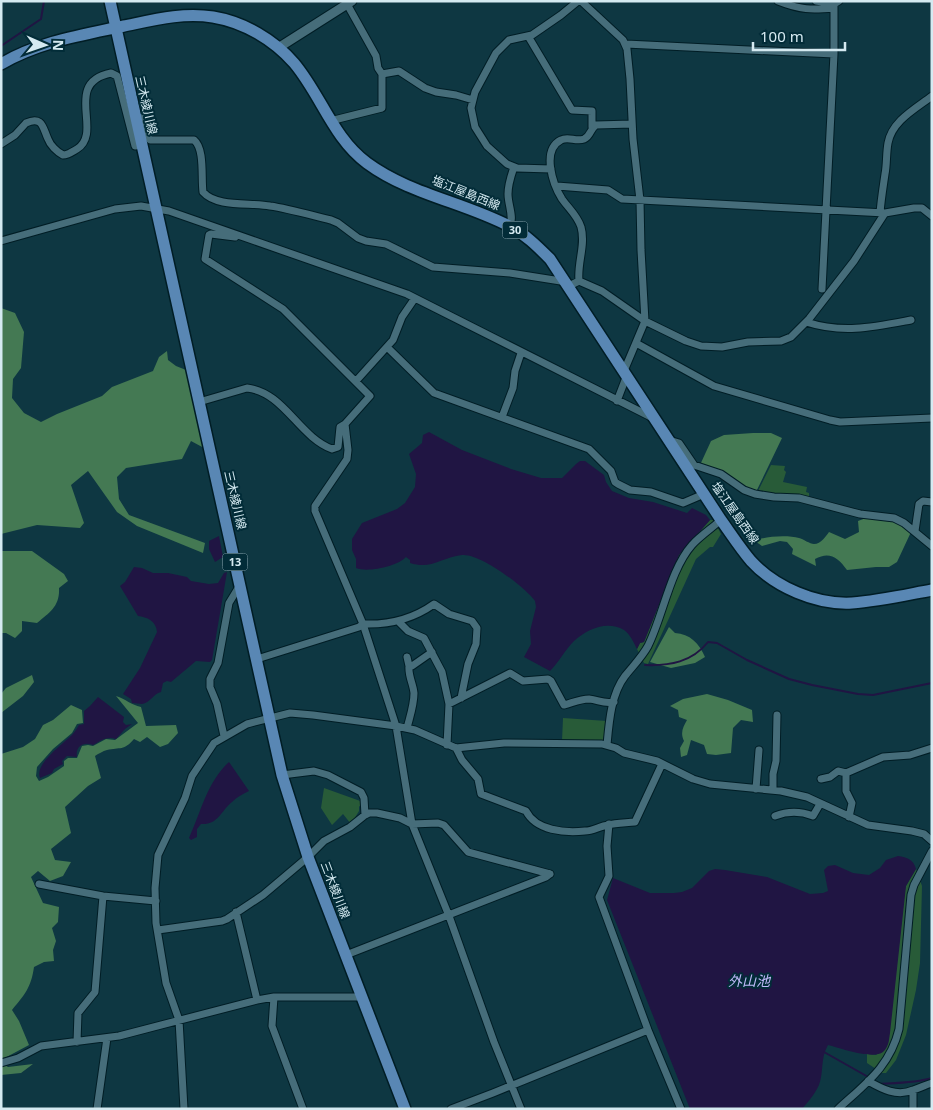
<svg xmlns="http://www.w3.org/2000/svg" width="933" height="1110" font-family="'Noto Sans','Noto Sans JP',sans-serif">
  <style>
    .green { fill: #285b38 }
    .forest { fill: #447953 }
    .water { fill: #201543 }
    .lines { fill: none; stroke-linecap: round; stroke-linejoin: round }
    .stream { stroke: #201543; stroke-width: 2 }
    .minor-casing { stroke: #001d25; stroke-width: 9 }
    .tertiary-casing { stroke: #001d25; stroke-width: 11 }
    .primary-casing { stroke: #001d25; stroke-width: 14 }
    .minor { stroke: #466d7a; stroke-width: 7 }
    .tertiary { stroke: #466d7a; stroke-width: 9 }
    .primary { stroke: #5987b4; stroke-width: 11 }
    .labels { text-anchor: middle; stroke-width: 4; stroke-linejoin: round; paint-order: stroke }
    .shield { fill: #022c38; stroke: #96b1ba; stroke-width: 1 }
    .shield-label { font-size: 11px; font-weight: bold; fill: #d5eaf1 }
    .street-label { font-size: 12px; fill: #d5eaf1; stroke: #022c38 }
    .water-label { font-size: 14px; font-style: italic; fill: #c1bafa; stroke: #022c38 }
  </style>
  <rect width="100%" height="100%" fill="#0e3742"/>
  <path class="green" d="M771,465L785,466L784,470L786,472L783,482L807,487L806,492L809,493V498L757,493Z
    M710,520H714L721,534L713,547H710L696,559L648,664L644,663L637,649L640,643L644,642L679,555Z
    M563,718L607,721L603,742L562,741Z
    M324,788L363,802L361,807L359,806V811L351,824L343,814L332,825L321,808Z
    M916,869L922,886L920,963L916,990L906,1035L896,1060L886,1073H882L867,1063V1054L876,1055L888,1044L905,890L906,886Z"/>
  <path class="forest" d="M1,308L15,313L24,332L21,368L13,379L12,398L24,413L41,422L57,414L102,396L112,387L153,371L159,357L167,351L168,360L176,366L186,370L204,448L191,441L182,459L126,468L117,477L119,499L129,515L205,543L203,553L137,526L117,512L88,471L71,485L84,523L80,528L37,525L1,534Z
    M753,433H771L782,438L756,492L700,465L711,441L724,435Z
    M866,518C883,518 898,520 911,532L897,562L889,567H876L847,570C838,557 829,551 815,559L816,566L792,554L793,549L787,542L780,541L762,546L755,541C765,536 788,535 799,538C803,539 810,544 814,544C821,544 826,536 829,532L845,539L859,532L858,521Z
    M1,551H32L64,574L68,581L59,588C60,606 50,612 37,623L22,621V631L15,638L6,633H1Z
    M669,627L675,633C690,634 699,643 705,657L695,663L671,668L650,662Z
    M32,675L34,682L23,696L1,713V694L6,688Z
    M707,694L728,700L752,710L753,722L741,720L733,728L731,753L716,755L707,754L704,745L691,740L687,755L681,757L680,748L684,741C680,733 683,727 687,720L679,717L678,710L670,706L683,699Z
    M116,696C126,699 131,705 141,707L146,726L176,725L178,733L168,744L160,747L147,737L140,742L134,739C124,751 120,747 107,750C103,751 98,754 95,756L101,778L88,786L65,807L71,833L51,849L55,860L71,862L63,876L50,881L38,871L31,877L43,903L59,907L58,922L52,928L56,941L53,950L54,961L44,962L34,967C31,988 25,994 12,1010L19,1021L29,1045L1,1060V754L23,747L35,739L43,725L53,720L71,705L82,710L83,723L77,724L72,733L53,749L37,767L36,776L39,781L48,777L64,766V761L68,758H77L82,746L88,745L93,746L106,739L115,740L138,723Z
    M1,1063L8,1067L33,1064L21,1073L1,1075Z"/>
  <path class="water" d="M429,432L462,450L511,469L541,478H562L576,464L580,461H585L604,475L606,482L612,491L629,498L653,502L687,513L692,508L706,515L710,520L679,555L644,642L640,643L637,649C634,643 630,634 624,630C607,620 587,629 574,641C565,650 559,662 550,671L524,657L531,644L530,631L536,607L535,601C525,587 480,553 462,555C442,557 432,570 410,563V560L406,557C398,566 368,573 356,568V559L352,550V539L362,523L397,509L405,503L415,487L416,474L409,454L422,443L423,435Z
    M219,536L223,557L215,562L209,549V541Z
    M134,567L142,568L153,573H168L187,577L191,581L209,584L218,583L224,573L227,572L212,660L210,662L196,661L171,682L167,681L163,683L161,692C153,694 150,703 142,704C139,704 136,703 132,703L131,699L123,694L140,668L157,632C156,621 147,617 138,616L120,586L125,582Z
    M98,697L124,717L123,722L126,725L132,724L125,729L116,739C106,736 101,741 93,745C83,741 75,747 77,757L67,756L62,761L63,764L54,769L52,773L40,778C34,764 63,744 72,735C75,732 77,728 79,725L84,724V711L90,706Z
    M229,762L249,791C243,794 237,797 232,802C220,812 218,825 201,824L197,829V837L191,840L189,838C201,812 207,782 229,762Z
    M898,856C907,857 914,860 916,869L906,886L890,1033C889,1039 889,1047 883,1052C873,1060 840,1048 828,1045C820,1059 824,1072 819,1085C815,1094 808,1102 802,1109H690L607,900L613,878L650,893H674L682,892L692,888L709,871L715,869L725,870L767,877L810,894L823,893L828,891L824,870L828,866L835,865L853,873L869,875L880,868L886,860Z"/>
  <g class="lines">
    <path class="stream" d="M1,46L41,19L44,1
      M645,665C670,666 692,662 708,642L717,643L747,660L789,679L812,685L858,694L873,695L932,683
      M824,1052L870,1078
      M878,1084C895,1083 916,1083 932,1078"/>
    <g class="minor-casing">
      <path id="minor" d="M581,1L623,40L627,49L630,79L633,139L640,200L641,250L645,321L624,371
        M778,1C801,10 811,10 834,8
        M816,1L834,4L839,1
        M528,36L572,110L592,111V127
        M626,44L834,54
        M382,74L399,71L425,88L436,92L456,95L473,100
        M141,117L147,136L150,140H194C205,149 201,178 203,192C217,208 251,202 270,206C290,209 310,215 331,220L338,223L358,238L366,241L386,244L433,267L510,273L567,282
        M330,121L382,108V74L378,68L376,56L347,4
        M1,144L15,135L26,123C43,115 43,129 48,139C50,145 57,152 63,155C68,155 72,152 77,149C104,132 62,83 111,73L117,76L135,146L141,145
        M551,169L517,168L507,164L487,146L475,127L471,108L475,92L496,53L509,40L532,35L561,15L578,1
        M557,186L608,190L622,199L885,213
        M880,213C881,200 883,188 885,174C887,164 886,154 888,143C892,121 915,109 932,96
        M510,226C514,216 508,205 508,194C508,184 511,176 514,167
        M235,237L211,234L209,235L205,259L283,309L370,396L345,424L348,450L347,459L315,506V511L363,624L359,627L257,659
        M1,241L115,209L141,206L169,211L407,294L653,418
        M579,281C577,263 586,245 581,227C577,215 569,209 562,199C553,185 541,150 561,140C568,136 576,142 584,139C591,136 590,129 596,125L632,124
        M569,286L579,281L602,291L645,321L686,341L701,346L722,347L748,342L781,341L791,337L809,319L854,261L885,213L914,208H922L932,216
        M822,289L834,54V4
        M806,322C843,334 874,327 911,320
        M636,343L714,386L830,420L840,422L932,418
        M387,347L434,393L589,449L611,471L615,482L618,484L630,490L651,492L683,503L704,494
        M356,381L393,340L402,317L415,298
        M617,401L627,375
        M199,402L247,388C284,392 299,437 332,449L338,447L340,427L345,424
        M502,417L513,388L515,371L521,353
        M669,440L679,443L694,465L721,474L744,490L755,494L774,497L799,498L860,514L894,518L904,523L932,546
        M915,531L919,504L923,501L932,502
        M398,621L408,631L424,638L442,672L449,704L447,745
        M407,657L409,666H412L432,652
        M461,698L468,664L476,644L477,628L472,621L449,614L434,604C413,619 389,625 363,624L396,726L412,824L449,916L494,1042L521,1109
        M449,704L510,673L523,681L548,679L551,681L564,705C572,703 580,699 589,699C599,700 603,704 614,702
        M407,728C410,716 414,705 414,693C413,683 408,676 409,666
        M224,736L217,704L210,687V679L218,663L229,603L240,585
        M607,745C609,723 611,694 625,676C633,666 642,657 648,646C663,616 670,570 692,545C700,536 712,528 721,520
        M456,748L462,760L478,779L481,794L526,811C536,831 565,833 585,831C593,831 600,826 608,825C616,823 626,823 635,822L662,764
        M846,773V791L852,803L849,817
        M282,775L314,771L328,775L361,792L364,798L365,815
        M821,779L830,777L838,771L846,773L883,757L910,755L932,748
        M756,789L759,750
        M773,790V774L776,761L777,715
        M775,816C788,811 800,811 813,816L820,804
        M609,824L607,846L609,876L599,897L648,1030L681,1109
        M39,884L103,896L156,901
        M236,912L257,1000
        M158,930L222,921L227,919L263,895L308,857L324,841L350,827L365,815L369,813H377L400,818L412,824L438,823L444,825L468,852L550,874
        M346,955L546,877L550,874
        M274,997L272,1026L303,1109
        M77,1042L78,1013L95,992L103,896
        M1,1063L18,1058L41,1046L119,1036L257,1000L274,997H357L361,995
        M868,1081C882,1089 897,1097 913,1090C920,1088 925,1085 932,1083
        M913,1091V1109
        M97,1109L107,1038
        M184,1109L179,1020L166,983L156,923L155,888L158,855L185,798L192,776L214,743L247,724L290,713L313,715L396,726L415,730L456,748L504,743L602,744L616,748L624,753L657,761L693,779L710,784L781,791L807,797L868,825L912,831L924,834L932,841
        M451,1109L493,1093L648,1030
        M838,1109C865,1084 890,1067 899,1029L911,895L914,885L932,851"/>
    </g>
    <g class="tertiary-casing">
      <path id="tertiary" d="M278,48L352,1"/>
    </g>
    <g class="primary-casing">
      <path id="primary" d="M110,1L282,775L308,857L405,1109
        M1,64C38,42 82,35 124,26C153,20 183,12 213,17C244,22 274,40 294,63C321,95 333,138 367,163C409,194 463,202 509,226C525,234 537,246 550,259L721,520C731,534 740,548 751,561C775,587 816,605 852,603C879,601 905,595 932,590"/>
    </g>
    <use href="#minor" class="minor"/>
    <use href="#tertiary" class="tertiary"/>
    <use href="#primary" class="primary"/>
  </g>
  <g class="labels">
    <g class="shield">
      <rect x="502.5" y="221.5" width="25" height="17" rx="4"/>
      <rect x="222.5" y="553.5" width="25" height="17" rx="4"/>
    </g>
    <g class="shield-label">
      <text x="515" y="234">30</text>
      <text x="235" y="566">13</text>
    </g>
    <g class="street-label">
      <text transform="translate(146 105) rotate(77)" y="4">三木綾川線</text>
      <text transform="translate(466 193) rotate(22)" y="4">塩江屋島西線</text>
      <text transform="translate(235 500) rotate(77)" y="4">三木綾川線</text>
      <text transform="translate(735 513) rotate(55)" y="4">塩江屋島西線</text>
      <text transform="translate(335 890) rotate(69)" y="4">三木綾川線</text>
    </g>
    <g class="water-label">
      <text x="749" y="986">外山池</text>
    </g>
  </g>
  <rect width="933" height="1110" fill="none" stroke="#d5eaf1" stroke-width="5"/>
  <g transform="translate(45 45) rotate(92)" stroke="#022c38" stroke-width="4" paint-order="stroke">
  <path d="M0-4L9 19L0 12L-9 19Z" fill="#d5eaf1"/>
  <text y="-8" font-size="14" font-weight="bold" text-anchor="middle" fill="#d5eaf1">N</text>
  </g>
  <path d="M753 42v8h92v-8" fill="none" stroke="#d5eaf1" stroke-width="2.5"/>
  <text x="760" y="42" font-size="15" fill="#d5eaf1" stroke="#022c38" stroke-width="4" paint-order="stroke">100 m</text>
</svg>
